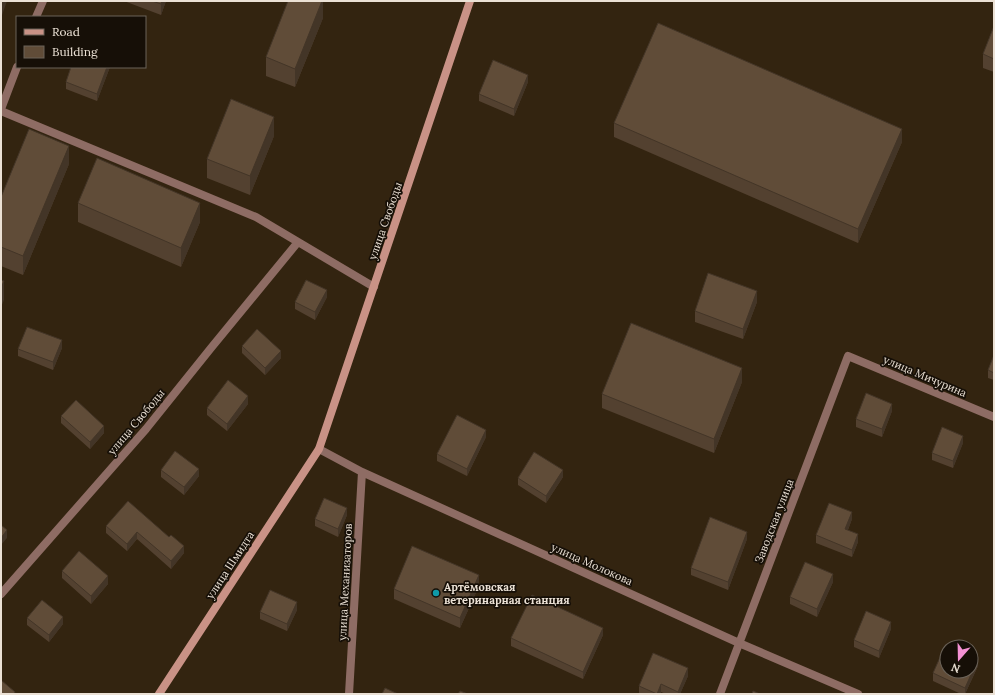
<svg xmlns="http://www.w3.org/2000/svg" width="995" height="695" font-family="Lora,serif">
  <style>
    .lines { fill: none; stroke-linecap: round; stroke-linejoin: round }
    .street { stroke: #8e6c64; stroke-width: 8 }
    .secondary { stroke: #c99286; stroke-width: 8 }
    .wall { fill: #534130 }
    .shaded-wall { fill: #433527 }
    .building { fill: #604c38; stroke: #433527 }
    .culture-dot { fill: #0f9aa8; stroke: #160f07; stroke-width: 1.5 }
    .labels { text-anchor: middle; stroke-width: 3.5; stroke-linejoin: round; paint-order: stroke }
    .street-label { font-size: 11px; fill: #ebe1d5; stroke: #160f07 }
    .poi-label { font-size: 11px; font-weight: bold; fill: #ebe1d5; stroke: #160f07; text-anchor: start }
  </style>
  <rect width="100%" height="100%" fill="#332410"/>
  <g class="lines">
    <path class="street" d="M36,17L43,1
      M1,109L17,67
      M1,111L256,217L374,287
      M319,449L362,472L739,643L858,694
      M1,594L146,429L211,348L298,242
      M349,694L362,472
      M720,694L848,356L994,417"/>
    <path class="secondary" d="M159,694L319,449L470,1"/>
  </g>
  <path class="wall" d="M124,1H166L161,15Z
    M323,1V18L295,87L266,76V57Z
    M994,26V72L983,68V54Z
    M71,67H110L97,101L66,89V82Z
    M528,82L514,116L479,101V94Z
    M614,123L902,142L858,243L614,137Z
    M274,136L250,195L207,178V159Z
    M69,164L23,275L1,266V197Z
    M78,203L200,222L181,267L78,222Z
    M327,297L315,320L295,309V302Z
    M757,302L743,339L695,322V311Z
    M242,346L281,358L265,375L242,353Z
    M62,348L53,370L18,356V349Z
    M994,355V380L988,378V370Z
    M742,382L714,453L602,408V394Z
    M248,404L227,431L207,415V408Z
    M892,411L882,437L856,427V419Z
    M61,416L104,433L90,449L61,423Z
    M486,437L467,476L437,461V454Z
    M963,443L953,468L932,460V453Z
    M161,470L199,476L184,495L161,477Z
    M563,477L546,503L518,485V478Z
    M347,515L338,537L315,526V519Z
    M852,519L848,530L858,542L852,557L816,543V535Z
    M106,526L169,537L184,553L171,569L137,539L127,551L106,533Z
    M747,539L728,590L691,575V568Z
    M62,571L108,584L91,604L62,578Z
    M833,582L817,617L790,604V597Z
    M479,586L460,628L394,599V589Z
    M297,610L287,631L260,619V612Z
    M27,618L63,624L49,642L27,625Z
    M891,629L879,658L854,647V640Z
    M603,635L583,679L511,646V638Z
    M978,666L965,694H961L933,681V673Z
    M688,676L680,694H666L661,692L660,694H641L639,693V686Z"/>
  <path class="shaded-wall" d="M3,1H7L1,18V8Z
    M162,1H166L161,15V4Z
    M322,1H323V18L295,87V69Z
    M107,67H110L97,101V94Z
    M528,75V82L514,116V109Z
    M274,117V136L250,195V176Z
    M902,129V142L858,243V229Z
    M69,146V164L23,275V256Z
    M200,203V222L181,267V248Z
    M4,281V300L1,307V288Z
    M327,290V297L315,320V312Z
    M757,291V302L743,339V329Z
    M62,340V348L53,370V362Z
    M281,351V358L265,375V368Z
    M742,368V382L714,453V439Z
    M248,396V404L227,431V424Z
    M892,404V411L882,437V429Z
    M104,426V433L90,449V442Z
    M486,430V437L467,476V469Z
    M963,436V443L953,468V461Z
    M199,469V476L184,495V487Z
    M563,470V477L546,503V496Z
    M347,508V515L338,537V529Z
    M852,512V519L845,537V529Z
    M7,530V538L1,545V538Z
    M137,532V539L127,551V544Z
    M747,532V539L728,590V582Z
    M858,534V542L852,557V550Z
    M184,546V553L171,569V561Z
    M833,574V582L817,617V609Z
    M479,575V586L460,628V618Z
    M108,576V584L91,604V596Z
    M297,602V610L287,631V624Z
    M63,617V624L49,642V635Z
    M891,622V629L879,658V651Z
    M603,628V635L583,679V672Z
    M978,659V666L965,694V688Z
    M688,668V676L680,694H678V692Z
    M661,684V692L660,694H657Z"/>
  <path class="building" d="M1,1H3L1,8Z
    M152,1H162L161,4Z
    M288,1H322L295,69L266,57Z
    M658,23L902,129L858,229L614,123Z
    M994,26V59L983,54Z
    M493,60L528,75L514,109L479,94Z
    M71,67H107L97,94L66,82Z
    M231,99L274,117L250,176L207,159Z
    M29,129L69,146L23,256L1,247V197Z
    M97,158L200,203L181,248L78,203Z
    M708,273L757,291L743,329L695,311Z
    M1,280L4,281L1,288Z
    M306,280L327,290L315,312L295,302Z
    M631,323L742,368L714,439L602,394Z
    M27,327L62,340L53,362L18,349Z
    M257,329L281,351L265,368L242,346Z
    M994,355V373L988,370Z
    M228,380L248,396L227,424L207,408Z
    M866,393L892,404L882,429L856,419Z
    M76,400L104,426L90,442L61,416Z
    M457,415L486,430L467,469L437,454Z
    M942,427L963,436L953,461L932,453Z
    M175,451L199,469L184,487L161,470Z
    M534,452L563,470L546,496L518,478Z
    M324,498L347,508L338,529L315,519Z
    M128,501L169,537L171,535L184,546L171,561L137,532L127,544L106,526Z
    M829,503L852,512L845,529L858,534L852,550L816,535Z
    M710,517L747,532L728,582L691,568Z
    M1,525L7,530L1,538Z
    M412,546L479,575L460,618L394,589Z
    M79,551L108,576L91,596L62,571Z
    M805,562L833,574L817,609L790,597Z
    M270,590L297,602L287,624L260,612Z
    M532,595L603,628L583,672L511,638Z
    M42,600L63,617L49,635L27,618Z
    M866,611L891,622L879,651L854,640Z
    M946,644L953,647H947V671H971V656L978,659L965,688L933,673Z
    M653,653L688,668L678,692L661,684L657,694L639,686Z
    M1,680L15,692L14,694H1Z
    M385,688L398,694H382Z
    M460,691L468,694H458Z
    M753,691L760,694H752Z"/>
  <circle class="culture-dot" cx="436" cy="593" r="4"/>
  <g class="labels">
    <g class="street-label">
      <text transform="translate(385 221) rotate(-71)" y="4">улица Свободы</text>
      <text transform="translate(925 376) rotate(23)" y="4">улица Мичурина</text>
      <text transform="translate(136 422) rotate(-50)" y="4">улица Свободы</text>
      <text transform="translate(774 521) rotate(-69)" y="4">Заводская улица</text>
      <text transform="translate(592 564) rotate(24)" y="4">улица Молокова</text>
      <text transform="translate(230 565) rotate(-57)" y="4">улица Шмидта</text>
      <text transform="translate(345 582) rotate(-87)" y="4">улица Механизаторов</text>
    </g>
    <g class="poi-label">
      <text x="444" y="591">Артёмовская<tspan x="444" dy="13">ветеринарная станция</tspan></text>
    </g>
  </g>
  <rect width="995" height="695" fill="none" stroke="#ebe1d5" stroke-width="4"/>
  <rect x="16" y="16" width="130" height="52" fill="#160f07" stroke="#6b6359"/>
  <rect x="24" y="29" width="20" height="6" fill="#c99286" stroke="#6b6359"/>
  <text x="52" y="36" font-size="12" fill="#ebe1d5">Road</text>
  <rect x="24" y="46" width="20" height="12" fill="#604c38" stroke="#6b6359"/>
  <text x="52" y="56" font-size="12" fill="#ebe1d5">Building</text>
  <g transform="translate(959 659) rotate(200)"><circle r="19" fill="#160f07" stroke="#6b6359"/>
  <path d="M0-3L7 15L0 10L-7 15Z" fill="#f491d4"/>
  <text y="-6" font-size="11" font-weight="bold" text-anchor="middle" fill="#ebe1d5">N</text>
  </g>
</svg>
